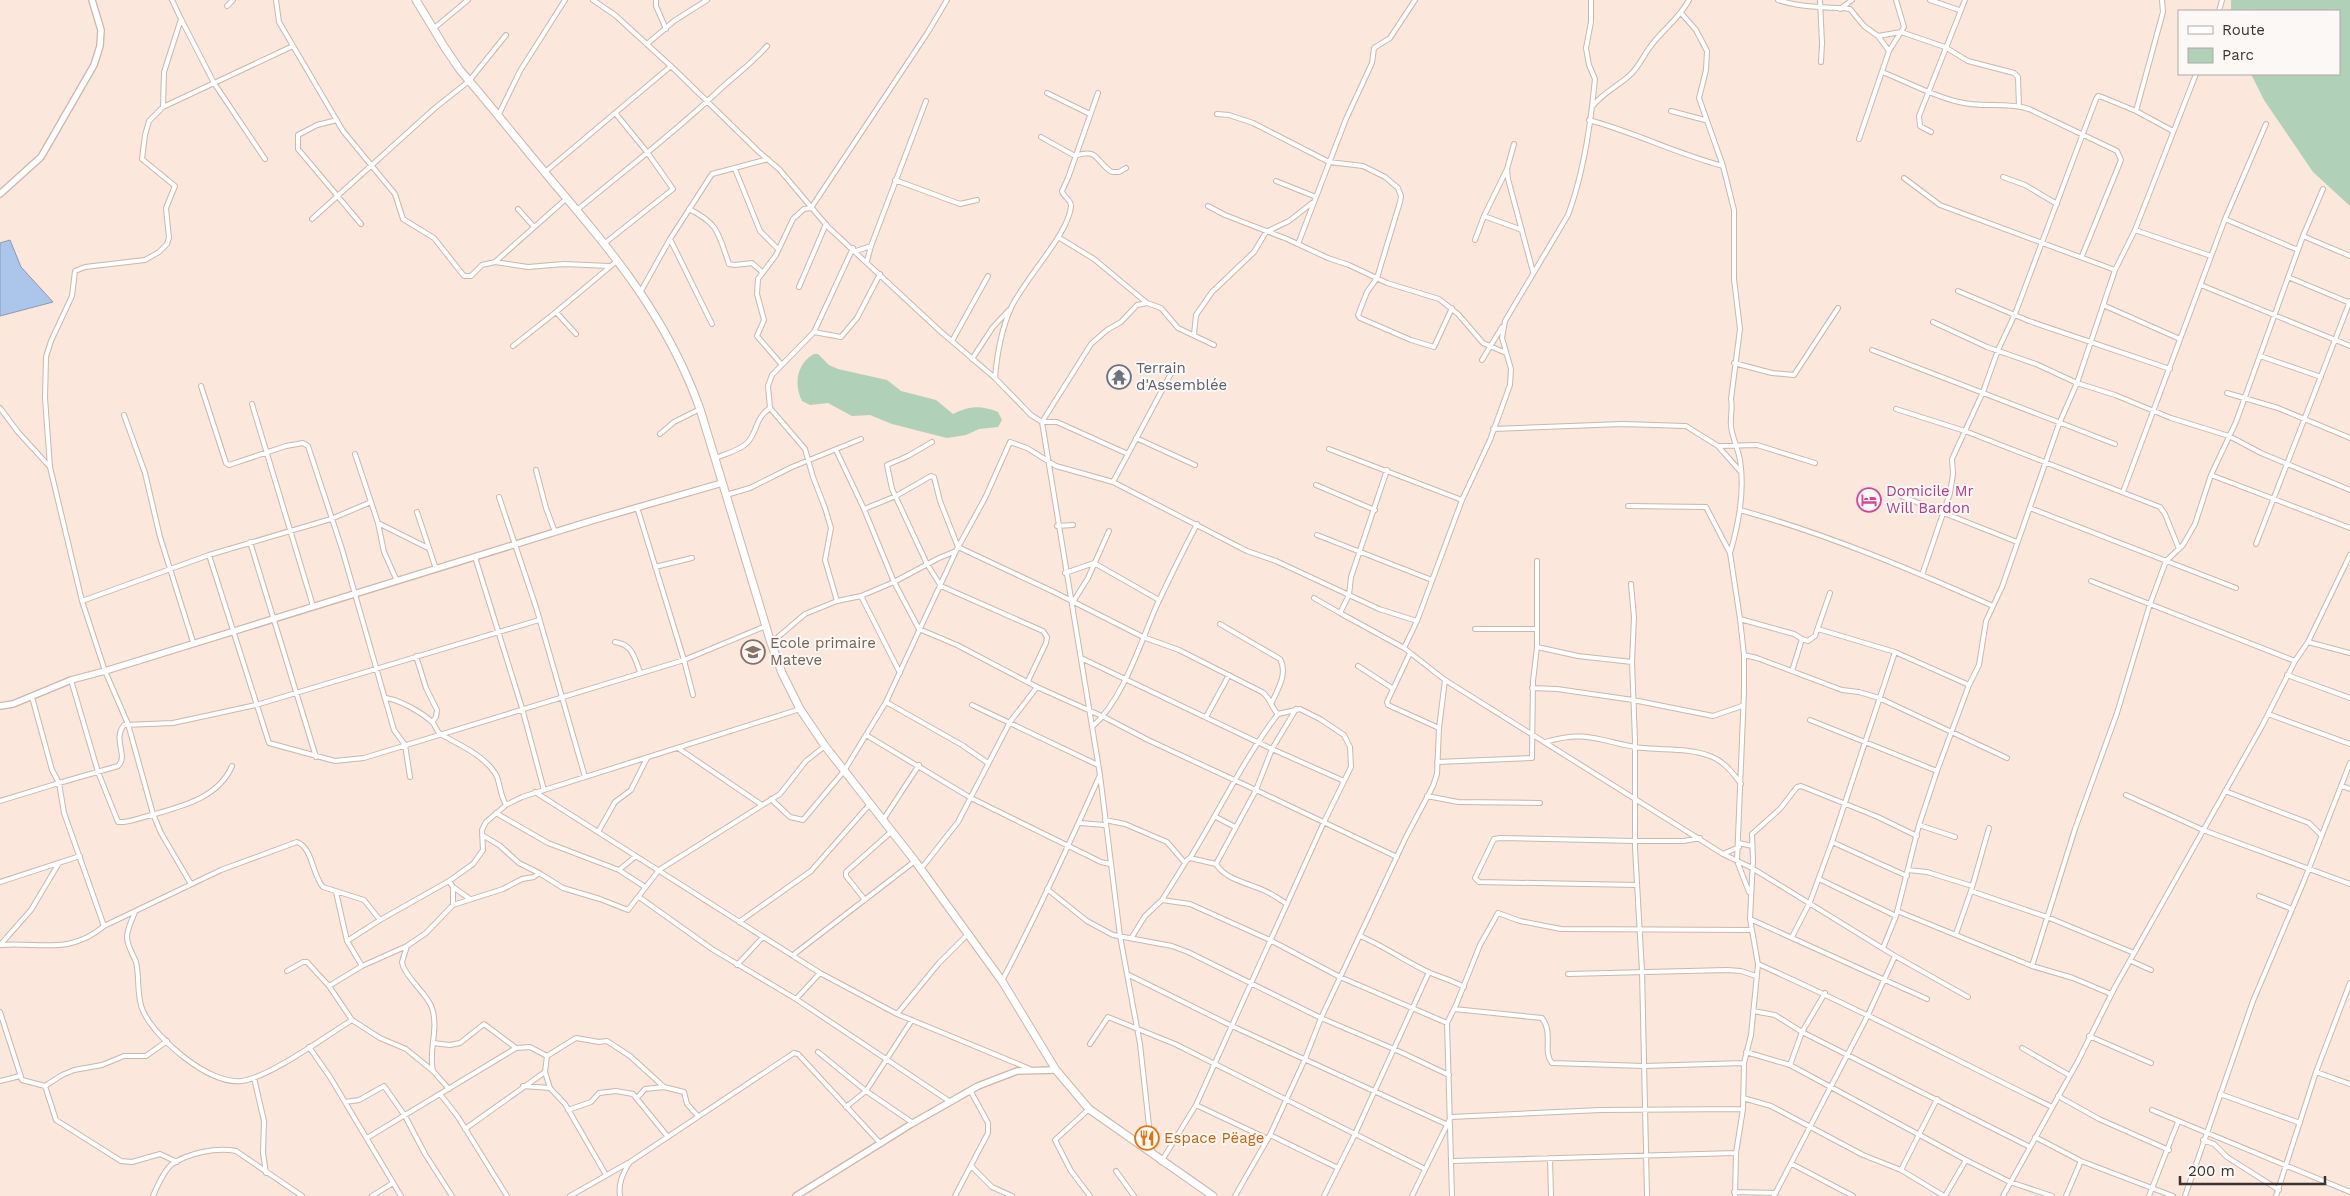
<svg xmlns="http://www.w3.org/2000/svg" width="2350" height="1196" font-family="'Work Sans',sans-serif">
  <style>
    .green { fill: #b0d1b7 }
    .water { fill: #acc6eb; stroke: #8a9ab3 }
    .lines { fill: none; stroke-linecap: round; stroke-linejoin: round }
    .street-casing { stroke: #cab7ad; stroke-width: 6 }
    .secondary-casing { stroke: #cab7ad; stroke-width: 8 }
    .highway-casing { stroke: #cab7ad; stroke-width: 9 }
    .street { stroke: #fff; stroke-width: 4 }
    .secondary { stroke: #fff; stroke-width: 5.5 }
    .highway { stroke: #fff; stroke-width: 7 }
    .labels { text-anchor: middle; stroke-width: 4; stroke-linejoin: round; paint-order: stroke }
    .worship-label { font-size: 15px; fill: #5b616d; stroke: #fcf8f6; text-anchor: start }
    .hotel-label { font-size: 15px; fill: #b23c85; stroke: #fcf8f6; text-anchor: start }
    .education-label { font-size: 15px; fill: #785e54; stroke: #fcf8f6; text-anchor: start }
    .food-label { font-size: 15px; fill: #c56008; stroke: #fcf8f6; text-anchor: start }
  </style>
  <rect width="100%" height="100%" fill="#fbe7dc"/>
  <path class="green" d="M2231,0H2350V206L2313,172L2264,100L2251,74H2339V11H2231Z
    M814,354H818L829,365L838,369L887,380L901,391L936,400L953,414C969,406 980,405 998,412L1002,420L998,427L979,429L966,435L947,438L892,424L870,415L852,416L828,403L810,405L802,401C794,385 796,364 814,354Z"/>
  <path class="water" d="M10,240L21,267L53,302L0,316V243Z"/>
  <g class="lines">
    <g class="street-casing">
      <path id="street" d="M276,0L279,22L343,131L395,194L403,219L434,238L464,276H471L482,265L495,262L528,267L564,264L609,266
        M593,0L615,15L674,69L759,152L779,169L828,227L940,331L995,378L1031,415L1042,422H1057L1128,454
        M656,0V6L666,29
        M1778,0C1801,8 1826,7 1850,9L1864,26L1878,36L1889,51
        M1820,0L1822,43L1821,62
        M1930,0L1959,10
        M2162,0L2163,12L2136,111L2173,131
        M227,6L233,0
        M1840,9L1852,0
        M2219,11L2222,0
        M1682,14L1696,30L1707,51L1706,70L1699,98L1723,166L1734,210V279L1740,329L1731,399C1733,409 1730,416 1731,426C1732,437 1738,448 1740,460C1745,491 1739,523 1730,553
        M181,19L214,83L265,159
        M433,29L468,0
        M1878,36L1901,32L1945,47L1968,61L2014,73L2018,77L2019,106
        M647,44L674,21L707,0
        M1882,72C1908,82 1932,96 1959,102C1982,108 2007,102 2029,109L2117,151L2121,160L2082,256
        M1047,93L1090,114
        M163,107L164,72L181,19L172,0
        M1592,107C1602,93 1617,87 1630,75C1639,67 1643,56 1650,47C1662,30 1679,19 1689,0
        M1671,111L1705,120
        M1217,114L1229,115L1253,123L1329,162L1363,166L1385,177L1398,188L1401,196L1400,202L1377,278L1367,292L1358,315L1360,318L1411,340L1434,347L1452,308
        M498,116L520,71L565,0
        M337,120L317,125L298,135V149L361,224
        M1589,120C1634,132 1677,154 1723,166
        M1931,132L1920,126L1919,116L1965,0
        M1041,137L1075,156C1099,147 1096,163 1112,172H1119L1126,168
        M1859,139L1889,51L1904,27L1896,0
        M1514,144L1507,169L1508,179L1533,272
        M735,169L760,231L778,249
        M545,172L671,66
        M2003,177L2025,185L2057,204
        M1904,178L1940,205L2115,270
        M895,180L960,204L977,200
        M1276,181L1316,197
        M1208,206L1225,215L1287,239L1328,258L1349,265L1387,283L1439,299L1458,314L1483,343L1506,353
        M518,209L534,227
        M689,209C719,224 718,233 729,264L735,265L752,263L762,272
        M577,210C623,172 670,136 714,95C731,78 751,65 767,46
        M1484,216L1522,230
        M312,219L435,108L469,81L506,35
        M2225,219L2298,250
        M2135,230L2211,256
        M2303,236L2350,256
        M1058,237L1094,259L1147,303
        M670,239L712,324
        M1475,240L1484,216L1507,169
        M605,243L673,189L647,152L616,114
        M1298,244L1346,119L1372,63L1374,48L1390,38L1415,0
        M856,251L871,246
        M867,261L871,246L926,101
        M495,262L567,198
        M2288,277L2350,303
        M2201,285L2350,346
        M799,287L826,224
        M641,291L670,239L712,174L768,159
        M1958,291L2029,321L2170,369
        M2103,305L2180,339
        M1933,322L1987,347L2036,364L2077,383L2115,395L2171,418L2229,436L2261,453L2350,490
        M814,332L841,337L857,318L880,274
        M576,334L556,312L618,260
        M1194,335L1196,315L1212,292L1254,252L1266,232L1289,221L1312,203
        M952,341L988,276
        M513,346L556,312
        M1872,350L2115,444
        M2260,356L2321,377
        M972,359L993,327L1009,310
        M1482,360L1502,327
        M1734,363L1772,373L1794,375L1838,308
        M782,365L757,336L764,320L757,294L758,279L776,255L793,219L804,209L811,208L928,32L947,0
        M995,378C997,354 1001,330 1011,308C1023,281 1070,232 1071,206C1071,199 1063,197 1062,191L1068,178L1098,93
        M201,386L226,463L229,465L286,446L303,443L308,446L342,549L394,730L405,745L410,777
        M2227,393L2278,408L2350,438
        M252,404L313,606
        M0,408L18,432L50,467L82,601L105,671L128,724L153,814L161,833L191,884
        M770,408L805,449L813,477L825,508L831,528L825,560L837,601
        M1896,409L1965,431L2160,507L2165,514L2179,549
        M124,415L145,473L160,537L193,642
        M1493,429L1622,424L1686,426L1718,446L1740,471
        M660,434L674,422L700,409
        M1136,438L1195,465
        M932,442L908,456L887,465L892,489L927,564L941,586L1043,631L1047,637L1046,643L1028,681
        M1718,446L1757,445L1815,463
        M1329,449L1462,500
        M836,450L864,509L894,582L919,629L957,645L1037,687L1104,717L1148,740L1256,790L1272,749L1296,709
        M355,454L378,523L428,548
        M715,458C725,454 739,451 747,443C758,432 754,419 770,408L768,386L772,375L814,332L853,248
        M50,467L45,398L46,357L51,341L72,296L75,271L85,267L145,260L159,252L167,244L169,238L166,208L175,186L142,159L145,135L149,121L163,107L293,46
        M536,470L546,508L555,532
        M1387,470L1351,577L1349,595L1340,613L1404,648
        M2211,475L2350,528
        M1113,482L1175,366
        M1316,485L1375,510
        M2123,492L2225,219L2266,124
        M726,495L750,488L792,467L861,439
        M1901,496L2017,542
        M499,497L536,607L585,777
        M1628,506L1706,507L1730,553L1740,619L1794,634L1802,639
        M637,507L684,660L693,695
        M2030,508L2236,588
        M864,509L896,496L931,476L934,477L940,501L958,547L1054,592L1143,637L1179,650L1262,692C1271,698 1271,708 1278,714L1300,709L1320,719L1344,735L1350,747L1351,767L1324,822L1196,1105L1161,1162
        M1740,510C1827,534 1910,569 1993,606
        M417,512L436,569
        M378,523L384,552L397,581
        M1057,526L1073,525
        M1317,535L1432,580
        M250,542L316,757
        M2256,544L2350,301
        M209,555L269,743L335,761L364,758L684,660L766,626
        M475,557L522,708L544,790
        M655,567L692,558
        M1065,573L1094,563L1159,600
        M1922,575L1950,493L1953,474L1952,459L1983,392L1998,350L2015,314L2096,99L2098,96L2102,97L2136,111
        M2091,581L2295,661
        M1631,584L1634,617L1632,662L1635,740V848L1642,971L1647,1196
        M861,596L900,673
        M1314,598L1340,613
        M82,601L209,555L331,519L371,502
        M1073,602L1088,578L1109,531
        M1740,619L1744,655V692L1737,861L1749,892
        M539,620L256,705L173,723L124,725C112,740 129,756 118,766L59,783L64,813L104,926L221,870L297,842C313,848 312,875 323,887L364,900L380,920L449,881L473,864L483,850L482,830L486,822L506,805L522,797L800,709
        M1220,624L1280,659C1288,673 1278,689 1272,702
        M1475,629H1537
        M1818,629L1895,652L1969,685
        M615,642C633,645 634,657 640,672
        M2308,642L2350,653
        M771,643L805,614L837,601L861,596L894,582L939,558L956,551
        M1537,647L1578,656L1632,662
        M1410,653L1387,702L1388,705L1439,728
        M1744,655L1757,658L1842,690L1859,692L1879,698L2007,758
        M416,656L426,688L437,710L436,717L432,722
        M1081,658L1272,749L1344,781
        M1358,666L1392,688
        M1792,671L1802,639L1808,641L1815,636L1830,593
        M2287,675L2350,698
        M71,680L98,772L118,822C127,823 139,818 148,816C179,807 218,799 232,766
        M1445,680L1723,854L1752,868L1895,956L1968,997
        M1532,688L1557,689L1633,700L1713,716L1742,706
        M386,698C400,700 423,713 433,723C436,727 437,733 442,735C460,745 483,755 495,773C500,780 499,793 506,805
        M886,702L962,745L988,763
        M972,705L1098,765
        M2268,714L2350,744
        M1206,717L1229,675
        M1810,720L1937,771
        M1092,727C1123,700 1140,644 1156,607C1169,579 1183,551 1197,524
        M866,735L971,798L1101,862L1110,864
        M1545,742C1585,730 1597,740 1635,747C1660,751 1686,747 1710,756C1724,761 1733,773 1741,784
        M678,748L762,805
        M1437,762L1532,758L1533,681L1537,647V561
        M2342,786L2350,789
        M2225,791L2309,823L2321,835
        M535,792L820,973L897,1014L1030,1069
        M2126,795L2203,830L2350,884
        M1427,796L1458,802L1540,803
        M771,799L790,817L803,820L844,771L886,702L956,551L985,498L1010,442L1027,448L1056,466L1113,482L1247,551L1276,561L1379,609L1417,621
        M0,801L59,783L52,770L32,697
        M496,813L548,843L619,870L645,887
        M1216,817L1235,827
        M883,820L919,765
        M1105,820L1125,824L1167,842L1185,863
        M1080,823L1105,825
        M1919,825L1955,837
        M598,832L615,802L631,790L647,758
        M482,835L499,845L519,863L539,873L563,888L600,899L628,910L659,870L780,794L806,761L825,746
        M1832,842L1907,876
        M1739,843L1752,846
        M1723,854L1739,847
        M1190,858C1220,810 1244,758 1278,714
        M1216,864C1225,879 1247,883 1263,890C1271,893 1279,899 1287,904
        M619,870L636,856
        M920,870L958,822L1010,722L1037,687
        M1908,870L1927,872L1972,886
        M1819,879L1896,916
        M449,881L453,887L470,899
        M0,882L80,856
        M1636,885L1479,882L1475,878L1494,839L1500,838L1635,841H1684L1700,838
        M453,887V905
        M1047,889L1087,921L1113,935L1172,946L1188,952L1321,1018L1394,1049L1449,1075
        M1971,891L2047,917L2134,953
        M336,892L347,941L362,966
        M2259,896L2292,909
        M639,897L712,949L796,999L949,1101
        M865,900L846,876V872L891,832
        M1162,900L1190,904L1270,940L1340,977L1447,1023
        M1897,911L2032,966L2073,978L2111,994
        M135,912C132,920 127,929 127,937C127,946 133,954 136,962C140,978 136,996 143,1011C156,1039 209,1085 242,1081C270,1077 326,1036 352,1020
        M1750,919L1927,999
        M739,922L811,871L870,804
        M1956,934L1971,891L1989,828
        M1360,936C1384,946 1405,961 1428,972C1440,977 1452,980 1464,987
        M1132,937L1145,916L1162,900L1187,860L1190,858L1216,864L1256,790L1397,857
        M1792,937L1810,902L1832,842L1895,652
        M347,941L380,920
        M1,944L31,910L59,863
        M0,945C41,942 70,955 104,926
        M1883,948L1896,916L1919,825L1937,771L1969,685L1979,665L1986,621L2002,587L2059,424L2077,383L2115,270L2135,230L2196,74
        M793,955L915,861
        M2131,961L2151,970
        M1758,964C1858,1008 1954,1059 2052,1107
        M737,965L763,937
        M2032,966L2075,829L2117,713L2150,604L2166,561L2183,545L2195,524L2211,475L2236,422L2303,236L2323,189
        M287,971L303,962H307L329,986L352,1020L380,1038L406,1049L433,1071L449,1089
        M1568,974L1727,970L1741,971L1756,976
        M1129,975L1232,1026L1448,1125
        M1002,981C1037,914 1069,845 1100,775
        M329,986L362,966L407,946
        M796,999L820,973
        M1454,1009L1542,1018C1554,1034 1542,1051 1552,1063L1644,1066L1744,1063
        M1753,1011L1775,1015L1802,1032L2030,1147
        M0,1012L22,1080L45,1086L56,1120L121,1161L132,1162L160,1154L177,1162
        M897,1014L939,963L968,934
        M2089,1036L2151,1063
        M1090,1044L1108,1017L1175,1044L1425,1169
        M309,1047L330,1077L401,1196
        M516,1048L530,1047L547,1056
        M2022,1048L2069,1075
        M818,1052L866,1091L913,1123
        M1746,1052L1790,1065L1966,1160L2010,1182L2052,1196
        M1790,1065L1802,1032L1825,993
        M433,1071C428,1050 439,1030 432,1008C428,995 409,981 403,966L402,962L407,946L426,933L453,905L503,889L522,879L534,877L539,873
        M2316,1072L2350,1084
        M254,1078L264,1121L263,1153L266,1173
        M0,1081L20,1076
        M45,1086L62,1075L74,1070L102,1065L124,1056H146L167,1041
        M523,1086L550,1088
        M440,1094L458,1117L507,1196
        M2220,1094L2300,1123
        M2058,1096L2099,1119L2169,1150
        M637,1098L645,1089L664,1087
        M1743,1098L1771,1106L1863,1155L1901,1170L1944,1196
        M345,1102L359,1100L384,1086L405,1116L425,1154L452,1196
        M1196,1105L1268,1139
        M846,1107L866,1091L912,1020
        M1089,1109L1055,1140L1071,1171L1090,1196
        M568,1110L591,1102L599,1093L616,1091L633,1094L668,1137
        M2152,1110L2350,1192
        M465,1129L545,1072
        M1270,1135L1338,1168
        M2035,1137L2081,1161L2173,1196
        M367,1138L516,1048L484,1024L460,1043L450,1045L433,1043
        M2203,1140L2214,1144L2227,1157L2279,1190
        M1152,1153L1140,1044L1120,936L1100,775L1042,422L1091,344L1107,330L1121,322L1137,305L1147,303L1161,308L1178,328L1214,345
        M1550,1158L1551,1196
        M1452,1161L1736,1153
        M1792,1164L1853,1196
        M971,1166L992,1187L1012,1196
        M1901,1170L1937,1099
        M1116,1171L1134,1196
        M606,1175L565,1104L550,1088L545,1072L547,1056L576,1038L599,1042L607,1041L630,1056L664,1087L684,1092L687,1104L697,1115
        M1734,1192L1776,1193
        M153,1196C157,1187 163,1172 171,1165C187,1153 217,1147 236,1151L302,1196
        M372,1196L393,1183
        M570,1196L628,1163
        M620,1196C618,1183 623,1173 630,1162L794,1053L798,1054L881,1144
        M955,1196L988,1133V1123L970,1090
        M1235,1196L1270,1135L1305,1059L1321,1018L1406,837L1433,786L1437,774L1439,728L1445,680L1404,648L1417,621L1462,500L1490,440L1510,385L1511,369L1502,338L1505,321L1568,215C1583,175 1590,129 1594,88L1595,79L1589,65L1586,48L1591,22V0
        M1324,1196L1355,1134L1429,972
        M1412,1196L1451,1117L1601,1110L1743,1109
        M1452,1196L1447,1023L1456,1005L1480,945L1498,913L1520,921L1561,929L1751,930
        M1735,1196L1736,1153L1743,1109L1744,1063L1751,1035L1758,964L1750,919L1753,860L1752,834L1780,809L1797,787L1801,786L1878,817L1917,836
        M1774,1196L1867,1017L1895,956
        M1945,1196L1966,1160
        M2003,1196L2078,1061L2115,987L2262,726L2295,661L2308,642L2350,555
        M2066,1196L2081,1161
        M2149,1196L2178,1122
        M2185,1196L2253,1001L2304,881L2350,763
        M2276,1196L2316,1072L2350,983"/>
    </g>
    <g class="secondary-casing">
      <path id="secondary" d="M0,194L41,157L94,65L100,46L101,30L92,0
        M0,706L13,704L71,680L105,671L594,520L722,483
        M796,1196L913,1123L978,1086L1017,1071L1056,1070"/>
    </g>
    <g class="highway-casing">
      <path id="highway" d="M416,0L445,48L460,70C491,106 521,144 552,181C614,254 667,317 700,409L771,643L782,673L800,709L825,746L915,861L1002,981L1056,1070L1089,1109L1213,1196"/>
    </g>
    <use href="#street" class="street"/>
    <use href="#secondary" class="secondary"/>
    <use href="#highway" class="highway"/>
  </g>
  <defs>
    <g id="temple-ring" transform="scale(1.25)"><circle r="9.5" fill="#fcf8f6" stroke="#6b7280" stroke-width="1.5"/><path d="M0-6L5-2H3V0L6.5 2.5H4V6H1.5V3h-3V6H-4V2.5H-6.5L-3 0V-2H-5Z" fill="#6b7280"/></g>
    <g id="hotel-ring" transform="scale(1.25)"><circle r="9.5" fill="#fcf8f6" stroke="#d1479c" stroke-width="1.5"/><path d="M-6-4.5h1.5V1H6V5H4.5V3h-9V5H-6ZM-4 0a1.8 1.8 0 1 1 3.6 0ZM.5 0V-2.5h3Q6-2.5 6 0Z" fill="#d1479c"/></g>
    <g id="school-ring" transform="scale(1.25)"><circle r="9.5" fill="#fcf8f6" stroke="#8d6e63" stroke-width="1.5"/><path d="M0-5L7-2L0 1L-7-2ZM-4 1L0 2.5L4 1V4Q0 6-4 4Z" fill="#8d6e63"/></g>
    <g id="restaurant-ring" transform="scale(1.25)"><circle r="9.5" fill="#fcf8f6" stroke="#e8710a" stroke-width="1.5"/><path d="M-5-6h1v4h1v-4h1v4h1v-4h1v5L-1.5 .5V6h-2V.5L-5-1ZM5-6V6H3V1.5H1.5Q1.5-4 5-6Z" fill="#e8710a"/></g>
  </defs>
  <g fill-rule="evenodd">
    <use href="#temple-ring" x="1119" y="377"/>
    <use href="#hotel-ring" x="1869" y="500"/>
    <use href="#school-ring" x="753" y="652"/>
    <use href="#restaurant-ring" x="1147" y="1138"/>
  </g>
  <g class="labels">
    <g class="worship-label">
      <text x="1136" y="373">Terrain<tspan x="1136" dy="17">d'Assemblée</tspan></text>
    </g>
    <g class="hotel-label">
      <text x="1886" y="496">Domicile Mr<tspan x="1886" dy="17">Will Bardon</tspan></text>
    </g>
    <g class="education-label">
      <text x="770" y="648">Ecole primaire<tspan x="770" dy="17">Mateve</tspan></text>
    </g>
    <g class="food-label">
      <text x="1164" y="1143">Espace Pëage</text>
    </g>
  </g>
  <rect x="2178" y="10" width="162" height="65" fill="#fcf8f6" stroke="#afa9a6"/>
  <rect x="2188" y="26" width="25" height="8" fill="#ffffff" stroke="#afa9a6"/>
  <text x="2222" y="35" font-size="15" fill="#3b332f">Route</text>
  <rect x="2188" y="48" width="25" height="15" fill="#b0d1b7" stroke="#afa9a6"/>
  <text x="2222" y="60" font-size="15" fill="#3b332f">Parc</text>
  <path d="M2180 1176v8h145v-8" fill="none" stroke="#3b332f" stroke-width="2.5"/>
  <text x="2188" y="1176" font-size="15" fill="#3b332f" stroke="#fcf8f6" stroke-width="4" paint-order="stroke">200 m</text>
</svg>
